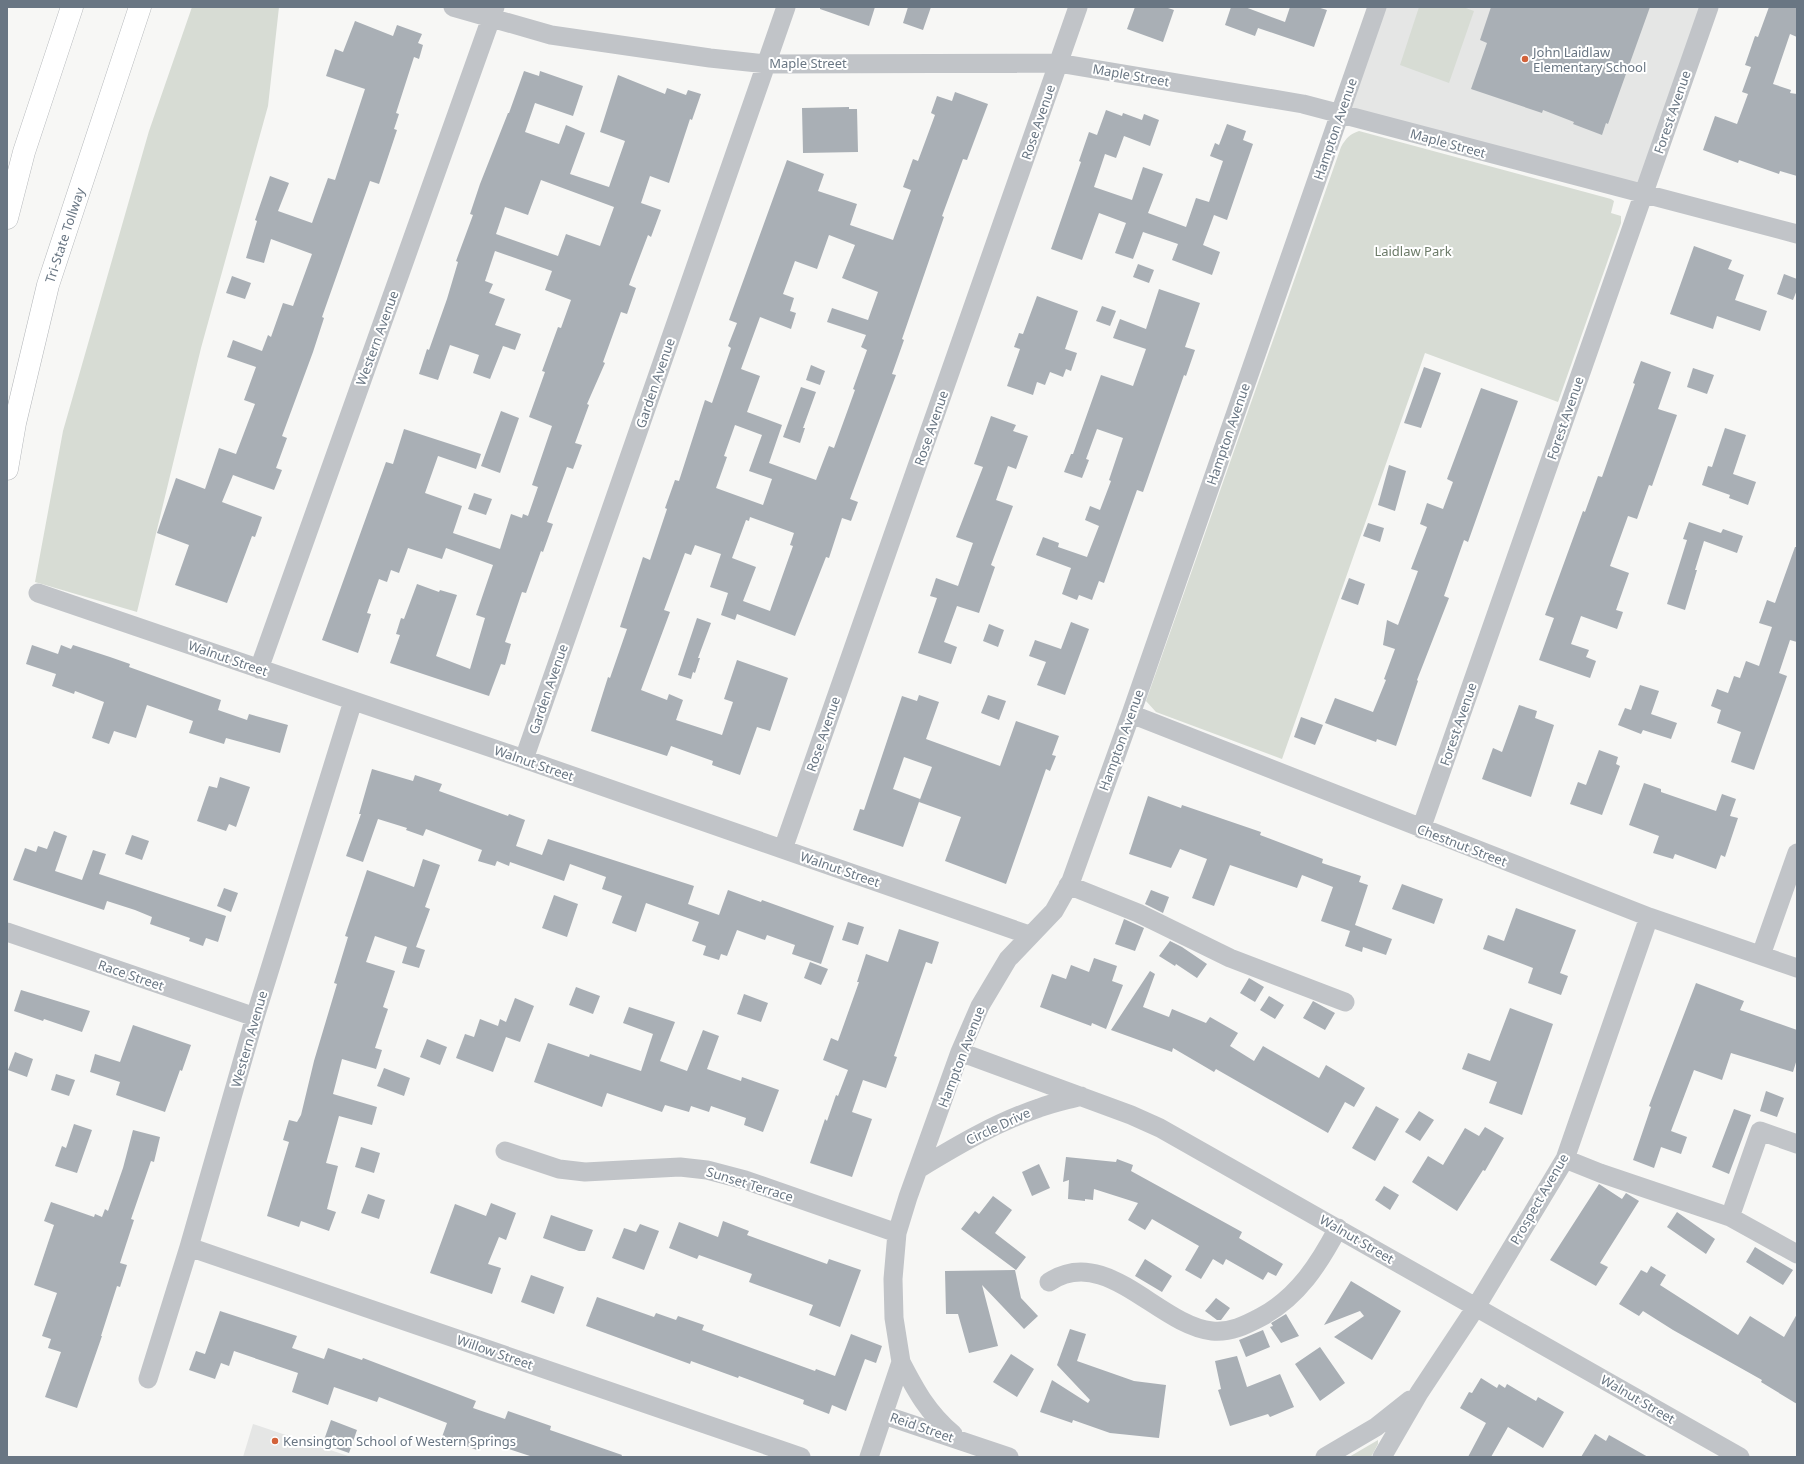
<svg xmlns="http://www.w3.org/2000/svg" width="1804" height="1464" font-family="'Noto Sans',sans-serif">
  <style>
    .built { fill: #e5e6e5 }
    .green { fill: #d7dcd4 }
    .building { fill: #a9afb5; fill-rule: evenodd }
    .lines { fill: none; stroke-linecap: round; stroke-linejoin: round }
    .highway-casing { stroke: #b4b7ba; stroke-width: 23 }
    .minor { stroke: #c1c4c8; stroke-width: 19 }
    .highway { stroke: #fff; stroke-width: 22 }
    .poi-dot { fill: #d2623a; stroke: #fff; stroke-width: 1.5 }
    .labels { text-anchor: middle; stroke-width: 4; stroke-linejoin: round; paint-order: stroke }
    .poi-label { font-size: 13px; fill: #697683; stroke: #fff; text-anchor: start }
    .street-label { font-size: 13px; fill: #697683; stroke: #fff }
    .park-label { font-size: 13px; fill: #6b7a67; stroke: #fff }
  </style>
  <rect width="100%" height="100%" fill="#f7f7f5"/>
  <path class="built" d="M1382,7H1705L1641,190L1345,111Z
    M253,1424L351,1457H243Z"/>
  <path class="green" d="M192,7H279L268,106L201,348L137,612L35,582L63,431L149,131Z
    M1419,7H1463L1474,11L1449,83L1400,65Z
    M1359,131L1611,199L1614,201L1611,213L1621,216V223L1558,402L1425,353L1282,759L1156,712L1146,701L1341,147C1346,138 1350,134 1359,131Z
    M1378,1440V1444L1371,1457H1349Z"/>
  <path class="building" d="M820,7H875L869,26L820,9Z
    M908,7H931L923,30L903,23Z
    M1135,7H1165L1174,10L1163,42L1127,29Z
    M1231,7H1245L1285,22L1290,7H1317L1327,10L1314,47L1258,28L1255,36L1225,25Z
    M1491,7H1650L1608,124L1606,123L1602,135L1573,124L1574,122L1543,110L1542,113L1471,89L1487,43L1480,40Z
    M1769,7H1797V37L1790,34L1773,84L1791,90L1790,93L1797,94V176L1780,171L1779,174L1739,160L1738,163L1703,150L1715,116L1737,124L1748,94L1742,92L1751,67L1745,65L1755,36L1758,37Z
    M355,21L393,36L397,25L422,34L418,43L423,45L419,59L414,57L396,113L399,114L394,129L397,130L379,184L370,181L322,317L324,318L313,352L282,436L287,438L276,468L282,470L274,490L233,475L222,502L262,517L255,537L252,536L227,603L175,585L189,545L157,533L176,478L205,489L219,448L236,454L255,404L244,400L256,367L227,357L233,340L262,351L268,335L271,337L283,303L293,306L312,254L271,239L264,263L246,258L257,221L255,220L270,176L289,183L278,211L312,223L328,178L335,180L365,89L326,76L335,49L343,52Z
    M524,71L539,76L540,71L583,86L573,116L535,103L525,132L559,144L566,125L585,133L570,174L609,187L625,141L600,132L618,75L665,94L667,88L686,95L688,90L701,94L692,120L690,119L669,183L650,176L641,203L661,210L651,237L648,235L629,285L636,288L627,314L621,312L603,362L605,363L587,404L589,405L575,443L582,445L573,469L567,467L547,522L553,524L543,552L541,551L526,593L522,592L505,642L511,644L505,665L501,664L489,696L390,663L400,635L396,634L401,618L404,619L417,584L439,592L440,590L457,595L436,656L470,669L485,618L476,615L493,565L446,548L442,559L408,548L399,573L391,570L387,582L379,579L367,613L371,614L358,653L322,640L386,462L393,464L404,429L481,454L476,469L438,456L425,493L462,506L453,533L500,549L511,514L522,518L523,514L528,516L538,487L532,485L552,426L529,417L545,372L542,371L558,327L561,328L571,300L545,290L552,271L495,251L485,281L493,284L489,293L505,299L495,325L521,334L515,350L503,346L490,379L473,373L479,355L450,345L438,380L419,374L427,349L429,350L447,299L458,262L456,261L473,215L470,214L480,184L508,113H509ZM541,180L614,207L600,246L566,234L558,256L496,234L505,207L528,215Z
    M955,92L988,104L967,160L963,159L942,216L944,217L902,339L904,340L892,374L896,375L850,499L858,502L851,521L842,518L829,558L826,557L795,636L737,614L735,620L721,615L728,593L710,587L721,554L695,545L691,555L685,553L664,610L670,612L641,690L667,700L669,694L683,700L676,720L722,735L733,702L724,699L737,660L788,678L770,731L757,727L740,775L712,765L713,761L671,746L667,756L591,731L608,677L610,678L627,629L620,627L643,557L650,560L667,509L665,508L675,480L679,481L705,400L712,403L731,348L728,346L737,323L729,320L787,160L824,174L818,191L857,204L850,225L893,240L911,190L903,187L913,159L918,161L935,115L931,113L937,96L952,101ZM829,235L855,245L842,278L878,292L868,320L832,308L827,322L866,335L861,347L867,350L853,389L855,390L834,448L829,446L816,480L769,463L782,425L747,412L760,376L741,369L760,317L791,329L796,313L790,311L794,298L783,294L795,261L817,269ZM735,425L762,435L749,471L772,479L763,505L716,488L727,457L724,456ZM750,517L794,533L790,545L793,546L770,611L743,601L756,567L732,558L746,520L749,521Z
    M849,107V109H857L858,152L803,153L802,108Z
    M1106,110L1122,116L1123,113L1142,120L1144,114L1159,120L1150,146L1124,136L1116,158L1105,154L1094,187L1132,200L1143,167L1163,174L1148,213L1186,227L1196,198L1209,202L1223,161L1210,156L1215,143L1219,145L1227,124L1246,131L1243,140L1253,144L1227,220L1214,215L1203,245L1220,252L1212,275L1172,260L1178,244L1143,232L1133,259L1115,253L1126,223L1099,213L1082,260L1051,249L1081,162L1079,161L1089,132L1097,135Z
    M1694,246L1732,260L1728,269L1744,275L1735,300L1767,311L1760,331L1717,316L1713,329L1670,314Z
    M1138,264L1154,270L1149,283L1133,277Z
    M1784,274L1797,279V290L1793,300L1777,294Z
    M232,276L251,283L245,299L226,293Z
    M1159,289L1200,303L1185,347L1195,350L1186,376L1184,375L1143,492L1137,490L1104,583L1099,581L1092,600L1079,595L1077,600L1062,594L1071,568L1036,555L1043,537L1059,543L1058,547L1087,557L1099,526L1085,520L1090,506L1100,510L1111,481L1109,480L1123,438L1097,429L1086,459L1089,460L1082,478L1064,472L1071,454H1073L1101,375L1133,386L1146,349L1113,338L1120,319L1146,329Z
    M1037,296L1078,311L1065,349L1077,353L1071,371L1066,369L1063,377L1050,372L1045,385L1037,382L1033,395L1007,386L1020,349L1014,347L1019,333L1023,334Z
    M1102,306L1116,311L1110,326L1096,321Z
    M1641,361L1671,372L1658,409L1677,415L1652,486L1649,485L1637,519L1628,516L1610,566L1629,573L1616,610L1623,612L1617,629L1581,616L1571,644L1589,650L1586,657L1596,661L1590,678L1539,660L1554,618L1545,615L1583,511L1585,512L1598,476L1602,477L1635,384L1633,383Z
    M811,365L825,371L820,385L806,380Z
    M1424,367L1441,373L1421,428L1404,423Z
    M1693,368L1714,375L1707,394L1687,387Z
    M801,387L816,392L803,428H805L800,443L783,437Z
    M1481,388L1518,401L1468,542L1464,540L1444,596L1449,598L1417,680L1418,681L1396,746L1377,739L1376,742L1325,723L1335,698L1373,712L1386,680L1384,679L1395,649L1383,645L1387,620L1398,625L1418,571L1411,569L1427,527L1420,524L1427,503L1443,509L1453,482L1447,479Z
    M501,411L519,418L500,473L481,466Z
    M991,416L1016,425L1013,431L1028,436L1016,469L1008,466L996,500L1013,506L991,565L995,567L979,613L957,606L944,642L957,647L951,664L918,653L937,598L930,596L936,578L958,586L973,543L956,537L983,467L974,464Z
    M1725,428L1746,435L1733,474L1756,482L1748,505L1729,498L1730,495L1702,485L1708,466L1712,467Z
    M1389,465L1406,471L1395,511L1378,505Z
    M474,493L492,499L486,515L468,509Z
    M1689,522L1721,533L1723,529L1743,536L1737,553L1704,541L1695,570H1697L1685,610L1667,604L1687,540L1683,539Z
    M1368,523L1384,528L1380,542L1363,536Z
    M1795,547H1797V642L1790,640L1779,673L1787,676L1754,770L1731,762L1741,732L1717,723L1721,710L1711,706L1717,689L1728,693L1734,676L1740,678L1746,661L1759,666L1772,627L1759,623L1767,600L1775,603Z
    M1349,578L1365,584L1358,605L1341,599Z
    M697,618L711,623L698,658H700L695,673L693,672L691,679L678,675Z
    M1071,622L1089,629L1065,695L1037,685L1046,662L1029,656L1035,640L1061,649Z
    M989,624L1004,630L998,647L983,641Z
    M32,645L58,654L61,645L71,649L73,645L110,657L130,664L129,667L221,700L218,710L247,720L249,714L288,725L280,753L226,738L224,744L189,733L193,721L147,705L136,738L114,731L109,744L92,738L104,702L75,691L74,694L52,686L56,674L26,664Z
    M1640,685L1659,691L1651,714L1677,723L1671,739L1643,730L1641,734L1618,725L1625,708L1631,710Z
    M919,695L939,702L926,739L1000,766L1016,721L1059,736L1052,755L1056,756L1050,771L1046,769L1006,884L945,861L961,817L919,802L932,767L904,757L893,789L920,799L903,847L853,830L860,809L864,810L902,696L917,701Z
    M988,695L1006,701L999,720L981,713Z
    M1519,705L1537,711L1535,718L1554,725L1531,797L1482,779L1493,748L1502,752Z
    M1301,717L1323,725L1315,745L1294,737Z
    M1599,750L1618,757L1616,764L1620,766L1602,815L1570,804L1578,782L1586,785Z
    M372,769L413,781L415,775L442,784L439,791L508,816L509,814L525,820L516,846L542,855L548,839L694,886L688,904L719,915L728,890L761,902L762,900L834,926L821,964L792,954L795,945L767,935L765,940L737,930L727,956L721,954L719,960L703,955L706,946L692,941L699,922L646,903L636,932L612,923L622,896L602,889L606,877L570,864L564,881L510,862L509,866L497,861L495,866L478,861L482,850L426,829L423,836L406,830L407,828L378,819L363,862L346,856L361,814H359Z
    M220,777L250,787L236,827L229,824L226,831L197,821L209,786L217,788Z
    M1644,783L1661,789V792L1716,811L1722,794L1736,799L1730,816L1738,818L1725,857L1721,855L1716,869L1675,854L1673,859L1653,853L1659,836L1629,825Z
    M1148,796L1181,808L1182,805L1261,832L1260,835L1323,859L1322,863L1361,876L1359,882L1368,885L1355,925L1392,939L1386,955L1363,947L1362,952L1345,946L1350,931L1321,921L1333,887L1302,875L1297,888L1230,865L1214,906L1192,898L1207,859L1180,849L1171,868L1129,854Z
    M54,831L67,836L55,871L82,880L93,850L106,854L99,874L226,916L218,942L206,938L203,946L189,941L190,938L150,924L152,917L135,910L107,901L104,910L13,880L25,848L36,852L38,846L47,849Z
    M132,835L149,841L142,860L125,854Z
    M423,859L440,865L425,907L430,909L416,947L425,950L419,968L402,963L407,947L375,936L366,962L395,971L383,1007L388,1009L375,1048L382,1050L376,1069L342,1059L333,1094L377,1107L372,1125L339,1116L326,1163L338,1166L327,1209L336,1212L329,1231L301,1221L299,1227L267,1216L289,1142L283,1140L289,1120L297,1122L301,1115L314,1061L337,984L334,983L348,937L345,936L367,870L414,887Z
    M1402,884L1443,899L1434,924L1392,909Z
    M224,888L238,893L231,912L217,906Z
    M1151,890L1169,897L1163,913L1145,904Z
    M554,895L578,904L567,937L542,928Z
    M1516,908L1576,930L1560,973L1568,976L1561,995L1528,983L1533,968L1483,949L1488,935L1504,941Z
    M1124,919L1144,928L1135,951L1115,944Z
    M848,922L864,927L858,945L842,940Z
    M899,929L939,942L932,964L926,962L894,1056L897,1057L886,1088L863,1080L852,1112L872,1119L852,1177L810,1163L825,1119L827,1121L836,1095L838,1096L848,1070L823,1060L831,1038L838,1041L859,982H857L866,954L888,962Z
    M1170,941L1182,947L1207,964L1197,978L1176,964L1175,966L1159,956Z
    M1094,958L1117,966L1112,981L1123,985L1106,1029L1092,1023L1091,1026L1040,1007L1052,974L1066,979L1071,965L1089,972Z
    M810,962L828,969L821,985L804,978Z
    M1150,971L1155,974L1143,1007L1169,1017L1172,1009L1206,1023L1210,1017L1238,1033L1230,1046L1254,1061L1263,1046L1319,1078L1326,1065L1365,1088L1354,1107L1345,1102L1328,1133L1216,1069L1214,1072L1173,1048L1172,1052L1111,1030Z
    M1249,978L1264,987L1255,1002L1240,993Z
    M1696,983L1744,1001L1740,1010L1797,1030V1059L1793,1072L1731,1053L1722,1080L1694,1070L1671,1131L1687,1137L1681,1154L1661,1147L1654,1168L1633,1160L1651,1107L1649,1106Z
    M576,987L600,996L593,1014L569,1005Z
    M21,990L90,1011L82,1032L44,1019L43,1021L14,1011Z
    M744,994L768,1003L761,1022L737,1014Z
    M1269,996L1284,1005L1275,1019L1260,1010Z
    M515,998L534,1006L520,1042L506,1037L493,1072L456,1058L465,1034L474,1037L480,1019L498,1026L500,1019L506,1022Z
    M1313,1001L1335,1013L1325,1030L1303,1018Z
    M629,1007L675,1022L660,1061L687,1071L703,1030L719,1036L707,1069L741,1081L742,1077L779,1090L763,1132L744,1125L746,1118L711,1106L709,1112L691,1106L689,1112L665,1105L662,1112L607,1093L602,1107L534,1082L548,1043L589,1057L590,1054L641,1071L653,1034L623,1023Z
    M1510,1008L1553,1024L1522,1115L1489,1103L1497,1082L1462,1069L1468,1053L1490,1061Z
    M133,1025L191,1045L182,1071L180,1070L165,1112L116,1095L120,1082L90,1072L95,1054L120,1062Z
    M427,1039L447,1047L440,1065L420,1057Z
    M15,1052L33,1059L27,1077L8,1070Z
    M384,1068L410,1078L404,1096L377,1086Z
    M56,1074L75,1080L69,1096L51,1090Z
    M1766,1091L1784,1098L1777,1117L1760,1111Z
    M1376,1106L1399,1119L1375,1161L1352,1148Z
    M1734,1109L1751,1115L1729,1174L1712,1167Z
    M1419,1111L1434,1120L1420,1141L1405,1132Z
    M74,1124L92,1130L77,1173L55,1166L62,1146L66,1148Z
    M1485,1127L1504,1138L1485,1171L1483,1170L1457,1211L1412,1182L1428,1156L1443,1165L1465,1128L1479,1136Z
    M133,1130L160,1137L154,1162L151,1161L131,1219L134,1220L120,1263L127,1265L120,1287L117,1286L101,1336H102L77,1408L45,1397L61,1352L48,1348L51,1339L42,1336L57,1293L34,1285L54,1225L44,1221L51,1202L94,1217L95,1214L102,1217L105,1209L108,1211L123,1168Z
    M361,1147L380,1153L374,1173L355,1167Z
    M1066,1157L1116,1162L1117,1159L1133,1165L1131,1171L1242,1232L1239,1238L1283,1264L1276,1276L1268,1272L1263,1280L1226,1259L1223,1265L1213,1259L1201,1279L1185,1270L1199,1246L1152,1219L1145,1230L1128,1220L1138,1203L1094,1189L1093,1200L1085,1199V1201L1068,1199L1069,1180L1063,1182Z
    M1039,1164L1050,1188L1032,1196L1022,1172Z
    M1599,1184L1622,1199L1626,1193L1639,1201L1600,1263L1608,1267L1596,1286L1550,1260Z
    M1384,1186L1399,1195L1390,1210L1375,1200Z
    M368,1194L385,1200L379,1219L361,1213Z
    M993,1196L1012,1210L995,1233L1026,1257L1016,1270L961,1229L975,1211L979,1214Z
    M491,1203L516,1213L506,1240L499,1237L488,1264L501,1268L492,1294L430,1273L455,1204L486,1216Z
    M1677,1212L1715,1239L1706,1254L1667,1227Z
    M551,1215L593,1230L585,1251H579L543,1238Z
    M723,1221L749,1231L747,1235L827,1264L829,1259L861,1270L840,1327L809,1315L813,1305L749,1282L752,1274L699,1255L697,1259L669,1248L679,1222L718,1237Z
    M640,1224L659,1231L644,1270L612,1258L624,1228L636,1232Z
    M1755,1247L1793,1270L1783,1285L1746,1262Z
    M1145,1259L1172,1276L1162,1292L1135,1276Z
    M1651,1266L1666,1275L1660,1285L1738,1335L1750,1316L1784,1337L1797,1314V1404L1761,1382L1762,1380L1673,1330L1643,1311L1639,1316L1619,1304L1641,1270L1647,1273Z
    M1015,1270L1021,1298L1038,1316L1024,1329L982,1285L998,1346L969,1353L958,1314H946L945,1271Z
    M531,1275L564,1287L554,1314L521,1302Z
    M1351,1281L1401,1311L1372,1360L1334,1337L1364,1316L1360,1311L1324,1325Z
    M597,1297L654,1317L656,1313L676,1320L678,1316L704,1325L702,1330L815,1371L816,1369L835,1376L851,1334L882,1346L876,1363L865,1359L846,1411L832,1405L829,1414L803,1404L804,1400L739,1376L738,1378L691,1361L690,1364L586,1326Z
    M1216,1298L1230,1308L1221,1320H1217L1205,1311Z
    M220,1311L297,1336L292,1348L324,1359L328,1348L362,1360L363,1358L476,1401L473,1408L505,1419L508,1411L551,1426L550,1430L622,1455L621,1457H533L481,1440L477,1450L442,1437L447,1423L379,1397L377,1402L334,1387L328,1405L292,1392L298,1373L234,1351L229,1366L221,1363L215,1379L189,1370L196,1351L205,1354Z
    M1286,1314L1299,1336L1281,1343L1270,1327L1273,1326L1271,1323Z
    M1070,1329L1086,1334L1077,1361L1134,1381L1166,1385L1159,1438L1110,1433L1073,1420L1072,1423L1040,1412L1052,1380L1088,1403L1090,1400L1057,1365Z
    M1263,1330L1270,1347L1246,1357L1239,1340Z
    M1320,1347L1345,1383L1320,1401L1295,1364Z
    M1011,1354L1034,1369L1017,1397L993,1382Z
    M1237,1356L1247,1387L1280,1374L1294,1407L1270,1417L1268,1414L1230,1426L1218,1390L1221,1389L1215,1361Z
    M1481,1378L1497,1388L1499,1384L1505,1388L1507,1384L1536,1401L1538,1397L1564,1412L1543,1448L1508,1427L1491,1457H1468L1486,1423L1460,1408L1469,1392L1472,1393Z
    M331,1420L357,1430L349,1453L335,1448L336,1445L324,1440Z
    M1595,1434L1606,1441L1609,1435L1648,1457H1581Z"/>
  <g class="lines">
    <g class="highway-casing">
      <g id="highway">
        <path d="M7,218L24,152L72,7"/>
        <path id="s1" d="M7,469L15,423L48,285L140,7"/>
      </g>
    </g>
    <path class="minor" d="M453,7L551,35L710,58L766,64L1058,63L1303,104L1797,234
      M38,593L524,759L1029,935
      M259,669L495,7
      M1131,714L1649,917L1797,968
      M524,759L786,7
      M1421,829L1709,7
      M783,849L1078,7
      M1068,885L1138,913L1230,958L1345,1002
      M7,932L255,1017
      M1761,955L1797,853
      M960,1052L1131,1115L1160,1128L1740,1457
      M505,1151L559,1169L585,1172L680,1167L707,1170L745,1180L897,1233
      M1565,1159L1600,1173L1730,1217L1797,1254
      M920,1168C958,1145 997,1122 1039,1108C1052,1103 1067,1100 1081,1096
      M1730,1217L1760,1131L1797,1144
      M189,1247L801,1457
      M1049,1282C1106,1244 1158,1325 1212,1331C1230,1333 1246,1325 1261,1317C1298,1297 1319,1264 1338,1228
      M901,1362C916,1391 928,1413 953,1434
      M148,1379L189,1247L255,1017L353,701
      M884,1415L1009,1457
      M869,1457L901,1362L894,1318L893,1279L897,1233L908,1197L960,1052L980,1006L1008,959L1054,911L1071,881L1131,714L1377,7
      M1325,1457L1376,1427L1410,1400
      M1382,1457L1419,1393L1476,1307L1565,1159L1649,917"/>
    <use href="#highway" class="highway"/>
  </g>
  <g class="poi-dot">
    <circle cx="1525" cy="59" r="4"/>
    <circle cx="275" cy="1441" r="4"/>
  </g>
  <g class="labels">
    <g class="poi-label">
      <text x="1533" y="57">John Laidlaw<tspan x="1533" dy="15">Elementary School</tspan></text>
      <text x="283" y="1446">Kensington School of Western Springs</text>
    </g>
    <g class="street-label">
      <text x="808" y="68">Maple Street</text>
      <text transform="translate(1131 75) rotate(10)" y="5">Maple Street</text>
      <text transform="translate(1672 112) rotate(-71)" y="5">Forest Avenue</text>
      <text transform="translate(1038 122) rotate(-71)" y="5">Rose Avenue</text>
      <text transform="translate(1335 129) rotate(-71)" y="5">Hampton Avenue</text>
      <text transform="translate(1448 143) rotate(15)" y="5">Maple Street</text>
      <text dy="5" stroke="none"><textPath href="#s1" startOffset="241">Tri-State Tollway</textPath></text>
      <text transform="translate(377 338) rotate(-70)" y="5">Western Avenue</text>
      <text transform="translate(655 383) rotate(-71)" y="5">Garden Avenue</text>
      <text transform="translate(1565 418) rotate(-71)" y="5">Forest Avenue</text>
      <text transform="translate(931 428) rotate(-71)" y="5">Rose Avenue</text>
      <text transform="translate(1228 434) rotate(-71)" y="5">Hampton Avenue</text>
      <text transform="translate(228 658) rotate(19)" y="5">Walnut Street</text>
      <text transform="translate(548 689) rotate(-71)" y="5">Garden Avenue</text>
      <text transform="translate(1458 724) rotate(-71)" y="5">Forest Avenue</text>
      <text transform="translate(823 734) rotate(-71)" y="5">Rose Avenue</text>
      <text transform="translate(1121 740) rotate(-70)" y="5">Hampton Avenue</text>
      <text transform="translate(534 763) rotate(19)" y="5">Walnut Street</text>
      <text transform="translate(1462 845) rotate(21)" y="5">Chestnut Street</text>
      <text transform="translate(840 869) rotate(19)" y="5">Walnut Street</text>
      <text transform="translate(131 975) rotate(19)" y="5">Race Street</text>
      <text transform="translate(249 1039) rotate(-74)" y="5">Western Avenue</text>
      <text transform="translate(961 1057) rotate(-69)" y="5">Hampton Avenue</text>
      <text transform="translate(998 1126) rotate(-25)" y="5">Circle Drive</text>
      <text transform="translate(750 1184) rotate(17)" y="5">Sunset Terrace</text>
      <text transform="translate(1539 1199) rotate(-60)" y="5">Prospect Avenue</text>
      <text transform="translate(1357 1239) rotate(30)" y="5">Walnut Street</text>
      <text transform="translate(495 1352) rotate(19)" y="5">Willow Street</text>
      <text transform="translate(1638 1399) rotate(30)" y="5">Walnut Street</text>
      <text transform="translate(922 1427) rotate(19)" y="5">Reid Street</text>
    </g>
    <g class="park-label">
      <text x="1413" y="256">Laidlaw Park</text>
    </g>
  </g>
  <rect width="1804" height="1464" fill="none" stroke="#697683" stroke-width="16"/>
</svg>
